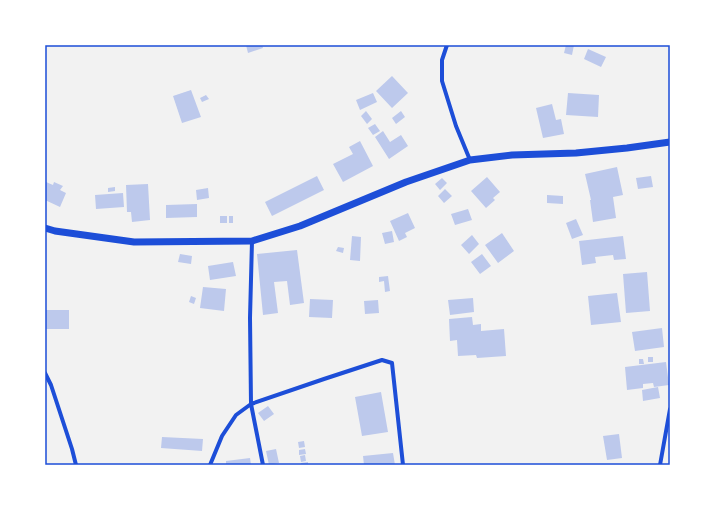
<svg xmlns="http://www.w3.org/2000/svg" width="715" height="510" font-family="'Golos Text',sans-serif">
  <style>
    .building { fill: #bdc9ec }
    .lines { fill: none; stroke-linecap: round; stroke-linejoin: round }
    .minor { stroke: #1d4ed8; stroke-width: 4 }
    .tertiary { stroke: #1d4ed8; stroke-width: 7 }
    .neatline { fill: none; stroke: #1d4ed8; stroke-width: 1.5 }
  </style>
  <rect width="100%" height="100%" fill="#f2f2f2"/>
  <path class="building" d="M246,45H262L263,48L248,53Z
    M566,45H574L572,55L564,53Z
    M588,49L606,57L601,67L584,59Z
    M392,76L408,93L392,108L376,91Z
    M191,90L201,117L182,123L173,96Z
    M373,93L377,102L360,110L356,100Z
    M568,93L599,95L598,117L566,115Z
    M206,95L209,99L202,102L200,98Z
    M552,104L556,120L561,119L564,134L543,138L536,108Z
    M366,111L372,119L367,124L361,116Z
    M401,111L405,117L396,124L392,118Z
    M375,124L380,131L373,135L368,128Z
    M383,131L390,142L401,135L408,146L389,159L375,137Z
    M360,141L373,166L343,182L333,164L353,154L349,147Z
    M617,167L623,195L613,197L616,218L593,222L590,200H591L585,174Z
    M317,176L324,190L272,216L265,202Z
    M651,176L653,187L638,189L636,178Z
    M487,177L500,192L493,198L495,200L486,208L471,191Z
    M442,178L447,183L440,190L435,184Z
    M46,182L53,185L54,182L63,186L60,190L66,193L60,207L45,200V184Z
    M148,184L150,220L132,222L131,212H127L126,185Z
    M115,187V191L108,192V188Z
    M208,188L209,198L197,200L196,190Z
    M445,189L452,196L444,203L438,196Z
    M123,193L124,207L96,209L95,195Z
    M547,195L563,196V204L547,203Z
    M197,204V217L166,218V205Z
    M468,209L472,220L455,225L451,214Z
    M408,213L415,228L405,233L407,237L399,241L390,221Z
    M220,216H227V223H220Z
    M229,216H233V223H229Z
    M576,219L583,235L572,239L566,223Z
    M392,231L394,242L385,244L382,233Z
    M502,233L514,251L498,263L485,245Z
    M472,235L479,244L469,254L461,245Z
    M352,236L361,237L360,261L350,260Z
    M623,236L626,259L614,260L613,255L595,257L596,263L582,265L579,241Z
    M338,247L344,248L343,253L336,251Z
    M297,250L304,303L290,305L287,281L274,282L278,313L263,315L257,254Z
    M180,254L192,256L191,264L178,262Z
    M482,254L491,266L480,274L471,262Z
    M233,262L236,276L210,280L208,266Z
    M647,272L650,311L626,313L623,274Z
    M388,276L390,291L385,292L384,281L379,282V277Z
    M203,287L226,289L224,311L200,308Z
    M617,293L621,322L591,325L588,296Z
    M191,296L196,298L194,304L189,302Z
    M473,298L474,312L450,315L448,300Z
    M310,299L333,300L332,318L309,317Z
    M378,300L379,313L365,314L364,301Z
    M45,310H69V329H45Z
    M472,317L473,325L481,324V331L504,329L506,356L477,358L476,355L458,356L457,340L450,341L449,319Z
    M662,328L664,347L635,351L632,332Z
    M648,357H653V362H648Z
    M639,359H643L644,364H639Z
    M666,362L669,385L654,387L653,383L643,384V388L627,390L625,367Z
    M658,387L660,398L643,401L642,390Z
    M381,392L388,432L362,436L355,397Z
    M268,406L274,414L264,421L258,413Z
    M619,434L622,458L607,460L603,436Z
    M162,437L203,439L202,451L161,448Z
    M304,441L305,447L299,448L298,442Z
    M276,449L279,463L269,465L266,451Z
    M305,449L306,454L299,455V450Z
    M393,453L395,465H364L363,456Z
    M305,455L306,461L301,462L300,456Z
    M250,458L251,465H226V461Z
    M308,462V465H301V463Z"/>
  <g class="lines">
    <path class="minor" d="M447,45L442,60V81L456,126L470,160
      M252,241L250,318L251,404L263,465
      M45,373L51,385L72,449L76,465
      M210,465L222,436L236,415L251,404L324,379L382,360L392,363L403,465
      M660,465L670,409"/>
    <path class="tertiary" d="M45,228L55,231L134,242L252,241L300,226L406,182L470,160L512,155L576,153L627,148L670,142"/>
  </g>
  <rect width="715" height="510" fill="none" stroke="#ffffff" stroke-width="92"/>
  <rect x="46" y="46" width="623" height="418" class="neatline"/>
</svg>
